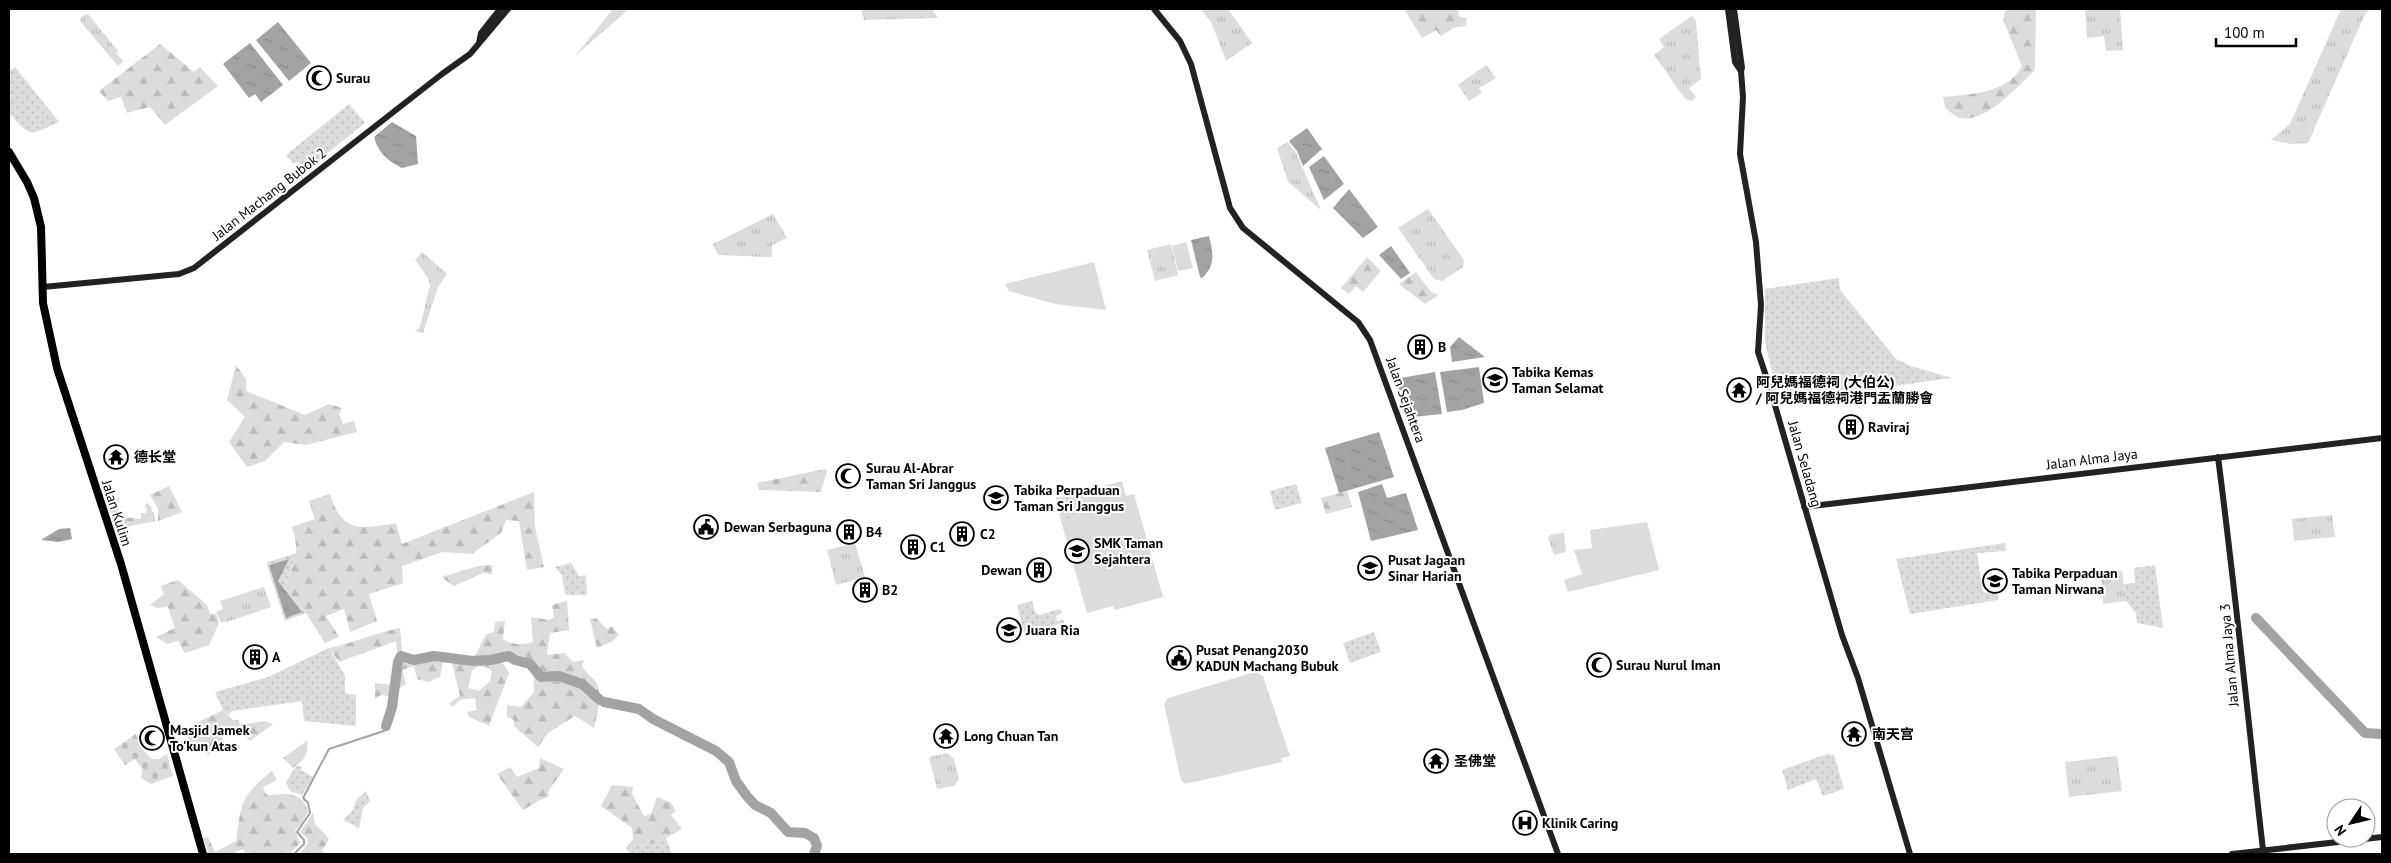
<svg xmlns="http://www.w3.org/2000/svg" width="2391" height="863" font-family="'PT Sans','Noto Sans SC',sans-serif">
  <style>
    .grass { fill: url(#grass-dots) }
    .forest { fill: url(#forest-firs); fill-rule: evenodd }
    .cemetery { fill: url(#cemetery-stones) }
    .park { fill: url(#park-tufts) }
    .pitch { fill: #dcdcdc }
    .water { fill: url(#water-ripples) }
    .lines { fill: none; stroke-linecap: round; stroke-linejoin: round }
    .stream { stroke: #a3a3a3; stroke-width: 2 }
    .river { stroke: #a3a3a3; stroke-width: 10 }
    .secondary { stroke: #222; stroke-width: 6 }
    .primary { stroke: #000; stroke-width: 8 }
    .labels { text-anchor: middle; stroke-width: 4; stroke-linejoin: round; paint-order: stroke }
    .poi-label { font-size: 14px; font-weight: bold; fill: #000; stroke: #fff; text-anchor: start }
    .street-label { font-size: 14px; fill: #000; stroke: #fff }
  </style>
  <defs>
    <pattern id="grass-dots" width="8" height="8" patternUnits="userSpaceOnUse" patternTransform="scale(1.25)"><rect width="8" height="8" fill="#dcdcdc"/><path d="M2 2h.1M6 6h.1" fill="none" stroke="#bbb" stroke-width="1.8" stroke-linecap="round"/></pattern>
    <pattern id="forest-firs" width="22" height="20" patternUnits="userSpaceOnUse" patternTransform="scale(1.25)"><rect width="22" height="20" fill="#dcdcdc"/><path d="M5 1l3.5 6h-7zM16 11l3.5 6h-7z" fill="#bbb"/></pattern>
    <pattern id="cemetery-stones" width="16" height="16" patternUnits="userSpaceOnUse" patternTransform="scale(1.25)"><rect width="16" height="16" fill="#dcdcdc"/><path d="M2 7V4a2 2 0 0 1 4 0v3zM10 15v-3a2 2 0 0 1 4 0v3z" fill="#bbb"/></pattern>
    <pattern id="park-tufts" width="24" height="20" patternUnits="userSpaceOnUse" patternTransform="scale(1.25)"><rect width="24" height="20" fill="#dcdcdc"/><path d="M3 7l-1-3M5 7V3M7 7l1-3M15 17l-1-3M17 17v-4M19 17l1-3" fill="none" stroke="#bbb"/></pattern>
    <pattern id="water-ripples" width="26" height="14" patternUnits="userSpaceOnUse" patternTransform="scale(1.25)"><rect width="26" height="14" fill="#a3a3a3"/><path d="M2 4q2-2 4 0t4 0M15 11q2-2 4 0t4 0" fill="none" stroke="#8b8b8b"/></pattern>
  </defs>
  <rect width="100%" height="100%" fill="#fff"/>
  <path class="grass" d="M15,67L59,122C29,135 32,139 9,113V72Z
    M349,104L365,123L305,171L299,162L293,163L286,155Z
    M1839,278L1840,290L1896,359L1911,366L1951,378L1789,401L1771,369L1765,341V289Z
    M1296,484L1302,503L1275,510L1270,491Z
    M1069,495L1075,518L1061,521L1056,498Z
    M2005,543L2006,551L1977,553L1983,593L1997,591L1998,600L1910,614L1896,559Z
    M297,553L284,588L306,613L285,621L267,565L268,562Z
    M571,563L579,576L586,575L587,595H565L562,575L555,567Z
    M2155,565L2163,628L2137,623L2136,613L2126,601L2124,584L2135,583L2134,568Z
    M1032,601L1035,612L1039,615L1060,609L1062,613L1056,616L1057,621L1063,619L1064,623L1024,633L1017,605Z
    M1374,632L1381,652L1350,663L1343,643Z
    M329,648L345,676V693L356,695V726L304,721L302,701L232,711L229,715L223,710L215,692L268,677Z
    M1827,754L1834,755L1844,789L1823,796L1816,779L1788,790L1782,770Z
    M299,765L302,767L301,770L313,777L302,795L290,791L286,782L294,769Z
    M366,791L370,801L363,808L359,828L343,820L353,810L356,800Z
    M667,841L672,854H630L626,848Z"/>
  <path class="forest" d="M1404,9H1459L1458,16L1467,18L1466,26L1453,28L1441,36L1436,30L1422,38Z
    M2006,9H2036L2035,70C2018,86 1986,123 1961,118C1955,117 1949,111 1945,107L1943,97C1971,94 2007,94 2022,66L2003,20Z
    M160,44L194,72L200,67L218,86L165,125L150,107L127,113L121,97L108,101L99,91Z
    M1367,257L1381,271L1363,292L1356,286L1349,294L1341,288Z
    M1416,272L1431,292L1439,295L1425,304L1399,284Z
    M236,365L246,379V391L305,415L329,404L342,408L339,414L343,424L354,421L357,432L306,445L284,442L265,461L247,467L229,442L245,417L227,400Z
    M825,469L827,471L821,492L759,490L757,483Z
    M169,486L182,512L158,521V509L150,495Z
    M1347,491L1352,507L1326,514L1321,498Z
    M534,492L535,527L544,567L527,570L519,521L506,520L501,533L472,554L443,552L402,566L403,583L369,594L377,621L350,632L344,609L326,616L339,637L325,643L306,613L284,588C294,561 301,556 292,527L315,519L309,501L330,494C342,534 361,529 396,523L402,544Z
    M119,498L118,510L123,517L141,519V513H146L147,507L145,506L147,503L151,506L152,512H154L155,521L116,529L108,499Z
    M492,565V574L483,573L454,586L441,577L479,566Z
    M178,580L207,605L210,614H216L219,623L209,645L185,653L178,641L167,644L156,637L175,628L168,607L157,608L150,605L164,594L161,586Z
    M567,601L569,630L550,633L547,655L565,653L573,662L584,660L582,666C585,671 588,674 592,678C606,690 597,713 594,728L575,716L548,733L538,747L514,726V720L507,717V705L521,707L534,692L533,670C527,663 516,664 509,658L500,659L509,673L489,726L469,717L467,712L477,710L475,698L460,700L452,707L449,703L460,696L452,663L443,661L440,677L428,682L417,679L414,666L402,670L406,684L397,690C399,702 400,710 389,717L388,696L381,695L375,699V683L393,685L398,657L396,641L339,662L329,648C353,643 375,633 400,628L402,651L414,656L440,652L474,658L486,634L494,632L495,622L505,621L503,639C512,645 522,645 533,642L531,617L549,620L554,617L552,605ZM478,666L489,668L492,671L490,681L479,691L468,688L472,671Z
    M596,618L607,629L612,626L619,635L611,642L597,648L590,619Z
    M223,710L233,720H238L241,725L264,721L273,724L250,741L242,732L239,735L233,727L221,735L226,747L214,749L208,755L195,741L189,742L186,728Z
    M307,741C309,753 304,761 293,768L283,758Z
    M540,758L564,769L549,790L548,797L538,801L523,810L497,774L510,767L517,777L539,768Z
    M272,771L277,780L263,787L265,793L269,796C286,792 304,793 308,812L301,824L295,830L300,843L290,854H246L243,849L231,854H209L203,838L208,837L215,852L236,841C241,804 241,795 272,771Z
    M612,785L633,787L632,794L644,816L651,814L657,797L670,802L676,811L671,815L682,829L666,838L667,841L626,848L633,839L632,828L601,806Z
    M313,813L315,824L329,839L322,851L326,854H300L308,843V839L300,832Z"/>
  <path class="cemetery" d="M136,734L140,747L152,759H159L167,754L173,776L151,784L141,778L142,769L135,759L125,765L114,749Z"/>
  <path class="park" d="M613,9H629L575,56Z
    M861,9H932L938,18L864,20Z
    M1201,9H1228L1252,43L1226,61L1212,24Z
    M2085,9H2120L2123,50L2106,51L2104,36L2087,38Z
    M2341,9H2371L2365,14L2308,143L2291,144L2271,140L2290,124Z
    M88,14L118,51L116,53L123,61L118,66L80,21L82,16Z
    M1692,16L1696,21L1701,79L1689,88L1696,97L1692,101L1685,99L1654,55L1664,47L1659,39Z
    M1486,65L1496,78L1479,88L1482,93L1469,101L1458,85Z
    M1288,142L1296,153L1321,210L1288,182L1277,148Z
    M1428,209L1464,260L1463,267L1442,281L1434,279L1398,228Z
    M773,214L787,238L772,245V257L718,255L713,244Z
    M1171,244L1178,275L1155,281L1147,250Z
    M422,252L447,274L438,287L423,333L415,331L420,327L430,285L428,278L415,260Z
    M2332,515L2335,537L2294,541L2292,519Z
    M1564,533L1566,552L1554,555L1548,538L1552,534Z
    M855,543L865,577L836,585L827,550Z
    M2122,571L2126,601L2103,604L2101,577L2104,573Z
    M264,587L271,607L227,622H221L216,612L223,609L220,601Z
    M947,753L954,759L959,779L954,786L937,789L929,757Z
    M2117,756L2122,791L2069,797L2065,762Z"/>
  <path class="pitch" d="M1186,242L1193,268L1178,271L1172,246Z
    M1094,262L1106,310L1055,304L1009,291L1005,284Z
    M1122,481L1126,496L1134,494L1163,597L1115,610L1113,606L1087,613L1061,521L1075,518L1069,495Z
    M1647,522L1659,570L1568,592L1564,580L1582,574L1574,550L1592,548L1590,530Z
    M1255,672L1263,676L1290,756L1281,758L1282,762L1185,784L1181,780L1164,704L1168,698Z"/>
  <path class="water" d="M278,22L311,63L289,81L256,40Z
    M250,43L283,85L261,102L255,94L249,98L223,64Z
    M392,122L416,136L418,164L402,168C388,161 378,153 374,137Z
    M1307,128L1322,149L1303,166L1297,151L1289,141Z
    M1324,156L1344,184L1324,200L1309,167Z
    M1349,189L1378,227L1363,238L1333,208Z
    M1209,236C1213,252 1216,266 1202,278L1200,277L1191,240Z
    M1391,246L1410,273L1401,279L1379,255Z
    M1459,337L1485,357L1452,362L1450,347Z
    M1479,367L1484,403L1462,410L1447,412L1440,372Z
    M1435,372L1442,414L1412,417L1408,414L1395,379Z
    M1379,432L1394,477L1339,493L1325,448Z
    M1382,484L1387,498L1406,493L1418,530L1371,541L1358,492Z
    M70,528L72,539L58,542L41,540L59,529Z
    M289,559L278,581L302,612L286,618L270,568V565Z"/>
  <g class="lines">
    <path class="stream" d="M294,854L304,844V840L297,832L310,813L308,803L303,798L329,749L384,731"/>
    <path class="river" d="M2256,618L2365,733L2382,734
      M604,702L639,709L653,719L716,751L729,762L736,781L746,795L755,805L771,813L788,832L805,833L814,838L817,846L814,854
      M386,726L392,707L398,662L401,656L414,660L434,656L473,661L490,660L509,656L515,660L530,664L541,677L559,676L582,684L600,700"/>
    <path class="secondary" d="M1154,9L1180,41L1191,64L1230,208L1243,228L1358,322L1370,340L1558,854
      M1728,9L1735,62L1741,71
      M1734,9L1742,68L1741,71L1743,97L1740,154L1756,242L1761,305L1758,352L1769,385L1842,635L1858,678L1910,854
      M479,43L481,33L500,9
      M43,287L179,274L194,268L442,74L470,54L508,9
      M2218,457C2235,588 2248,719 2263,850
      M1804,507L2382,438
      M2232,854L2382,837"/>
    <path class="primary" d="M9,152L27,182L34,198L41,227L43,303L57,368L121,564L203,854"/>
  </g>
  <defs>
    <g id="mosque-ring" transform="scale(1.25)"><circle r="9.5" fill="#fff" stroke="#000" stroke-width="1.5"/><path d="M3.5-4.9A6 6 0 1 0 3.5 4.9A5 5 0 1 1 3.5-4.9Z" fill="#000"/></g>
    <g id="building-ring" transform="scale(1.25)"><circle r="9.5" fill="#fff" stroke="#000" stroke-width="1.5"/><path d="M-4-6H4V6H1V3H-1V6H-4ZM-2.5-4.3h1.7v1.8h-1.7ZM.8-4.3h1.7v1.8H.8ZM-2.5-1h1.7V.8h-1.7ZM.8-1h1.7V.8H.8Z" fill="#000"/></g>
    <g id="school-ring" transform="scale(1.25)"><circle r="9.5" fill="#fff" stroke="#000" stroke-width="1.5"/><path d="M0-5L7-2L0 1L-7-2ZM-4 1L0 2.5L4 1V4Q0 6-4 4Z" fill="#000"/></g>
    <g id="temple-ring" transform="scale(1.25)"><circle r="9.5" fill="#fff" stroke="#000" stroke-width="1.5"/><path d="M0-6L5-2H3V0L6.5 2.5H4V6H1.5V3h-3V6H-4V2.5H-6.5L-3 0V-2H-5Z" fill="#000"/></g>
    <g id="civic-ring" transform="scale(1.25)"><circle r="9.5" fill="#fff" stroke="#000" stroke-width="1.5"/><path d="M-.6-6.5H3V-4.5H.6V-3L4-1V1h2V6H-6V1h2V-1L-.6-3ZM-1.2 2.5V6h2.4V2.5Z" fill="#000"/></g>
    <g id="hospital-ring" transform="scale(1.25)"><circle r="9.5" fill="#fff" stroke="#000" stroke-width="1.5"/><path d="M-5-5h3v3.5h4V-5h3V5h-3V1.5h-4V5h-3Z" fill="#000"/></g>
  </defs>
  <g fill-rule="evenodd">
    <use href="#mosque-ring" x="319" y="78"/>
    <use href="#building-ring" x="1420" y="347"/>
    <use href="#school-ring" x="1495" y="380"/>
    <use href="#temple-ring" x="1739" y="390"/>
    <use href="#building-ring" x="1851" y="427"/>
    <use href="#temple-ring" x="116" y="457"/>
    <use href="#mosque-ring" x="848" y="476"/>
    <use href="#school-ring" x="996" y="498"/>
    <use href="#civic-ring" x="706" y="527"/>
    <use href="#building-ring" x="849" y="532"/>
    <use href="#building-ring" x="962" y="534"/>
    <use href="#building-ring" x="913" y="547"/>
    <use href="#school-ring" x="1077" y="551"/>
    <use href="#school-ring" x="1370" y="568"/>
    <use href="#building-ring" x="1039" y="570"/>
    <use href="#school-ring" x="1995" y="581"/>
    <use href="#building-ring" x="865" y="590"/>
    <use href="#school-ring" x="1009" y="630"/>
    <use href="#building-ring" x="255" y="657"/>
    <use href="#civic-ring" x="1179" y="658"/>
    <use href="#mosque-ring" x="1599" y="665"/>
    <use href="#temple-ring" x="1854" y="734"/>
    <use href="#temple-ring" x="946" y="736"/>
    <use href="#mosque-ring" x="152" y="738"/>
    <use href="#temple-ring" x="1436" y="761"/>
    <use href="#hospital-ring" x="1525" y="823"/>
  </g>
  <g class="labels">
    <g class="poi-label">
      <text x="336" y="83">Surau</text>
      <text x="1438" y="352">B</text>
      <text x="1512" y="377">Tabika Kemas<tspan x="1512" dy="16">Taman Selamat</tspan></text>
      <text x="1756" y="387">阿兒媽福德祠 (大伯公)<tspan x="1756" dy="16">/ 阿兒媽福德祠港門盂蘭勝會</tspan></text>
      <text x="1868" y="432">Raviraj</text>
      <text x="134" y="462">德长堂</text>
      <text x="866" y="473">Surau Al-Abrar<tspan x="866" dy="16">Taman Sri Janggus</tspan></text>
      <text x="1014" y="495">Tabika Perpaduan<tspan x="1014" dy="16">Taman Sri Janggus</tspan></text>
      <text x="724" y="532">Dewan Serbaguna</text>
      <text x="866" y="537">B4</text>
      <text x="980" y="539">C2</text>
      <text x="1094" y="548">SMK Taman<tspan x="1094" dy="16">Sejahtera</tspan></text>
      <text x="930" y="552">C1</text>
      <text x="1388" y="565">Pusat Jagaan<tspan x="1388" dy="16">Sinar Harian</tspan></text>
      <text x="1022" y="575" text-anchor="end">Dewan</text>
      <text x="2012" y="578">Tabika Perpaduan<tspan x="2012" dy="16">Taman Nirwana</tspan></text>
      <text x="882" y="595">B2</text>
      <text x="1026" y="635">Juara Ria</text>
      <text x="1196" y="655">Pusat Penang2030<tspan x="1196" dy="16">KADUN Machang Bubuk</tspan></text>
      <text x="272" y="662">A</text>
      <text x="1616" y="670">Surau Nurul Iman</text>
      <text x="170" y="735">Masjid Jamek<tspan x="170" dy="16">To'kun Atas</tspan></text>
      <text x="1872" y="739">南天宫</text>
      <text x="964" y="741">Long Chuan Tan</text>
      <text x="1454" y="766">圣佛堂</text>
      <text x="1542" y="828">Klinik Caring</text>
    </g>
    <g class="street-label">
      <text transform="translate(269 194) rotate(-38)" y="5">Jalan Machang Bubok 2</text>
      <text transform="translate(1406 400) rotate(70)" y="5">Jalan Sejahtera</text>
      <text transform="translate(2092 459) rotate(-7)" y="5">Jalan Alma Jaya</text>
      <text transform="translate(1805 464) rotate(74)" y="5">Jalan Seladang</text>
      <text transform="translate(117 513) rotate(72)" y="5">Jalan Kulim</text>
      <text transform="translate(2229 655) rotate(-95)" y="5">Jalan Alma Jaya 3</text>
    </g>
  </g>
  <rect width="2391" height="863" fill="none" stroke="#000000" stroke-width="20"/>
  <g transform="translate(2351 823) rotate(235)"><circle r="24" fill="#ffffff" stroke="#999999"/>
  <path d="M0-4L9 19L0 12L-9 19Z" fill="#000000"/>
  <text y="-8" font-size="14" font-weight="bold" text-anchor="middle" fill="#000000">N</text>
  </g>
  <path d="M2216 38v8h80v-8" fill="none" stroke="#000000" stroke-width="2.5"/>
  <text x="2224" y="38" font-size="15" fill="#000000" stroke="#ffffff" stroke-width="4" paint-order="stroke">100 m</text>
</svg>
